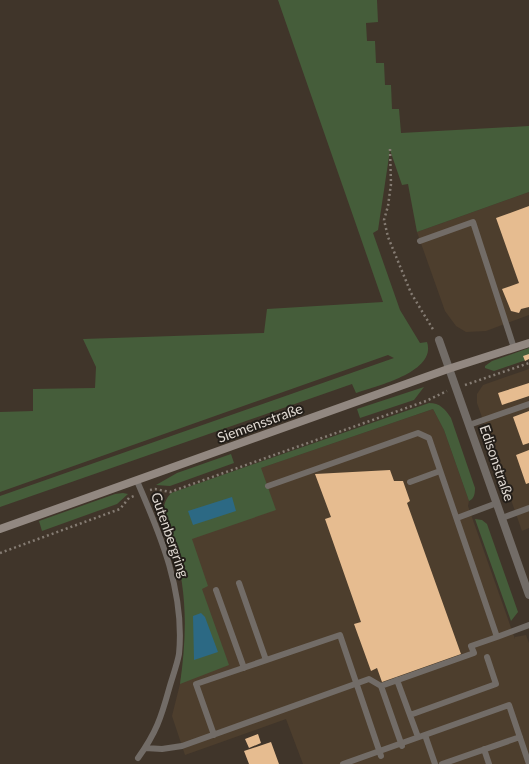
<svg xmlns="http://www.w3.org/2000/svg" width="529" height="764" font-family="Lato,sans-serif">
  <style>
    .built { fill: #4d3e2d }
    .green { fill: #455d3a }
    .water { fill: #2c6984 }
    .building { fill: #e6bc90 }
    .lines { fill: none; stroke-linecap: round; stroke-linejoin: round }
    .path { stroke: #857c73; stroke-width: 2.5; stroke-dasharray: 2 3; stroke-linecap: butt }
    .lane { stroke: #726c67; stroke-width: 6 }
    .street { stroke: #726c67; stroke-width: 8 }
    .secondary { stroke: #928881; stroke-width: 8 }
    .labels { text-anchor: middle; stroke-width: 4; stroke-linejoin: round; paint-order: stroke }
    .street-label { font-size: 14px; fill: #e0d9d2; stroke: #231e19 }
  </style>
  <rect width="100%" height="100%" fill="#40352a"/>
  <path class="built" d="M529,192V315L486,331L466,332L456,326L445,311L417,232Z
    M529,369V528L522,531L477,403V394L483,385Z
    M433,409L444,430L469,501L468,506L515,639V637L526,635L529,643V764H303L286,719L185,755L172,716L180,684L185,652L186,608L180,569L163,514L170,499Z"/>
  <path class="green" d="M278,0H377L378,22L366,23L367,41H375L376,63H384L385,85H391L392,109H399L401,133L529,126V192L417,232L408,184L402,185L390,150L378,230L373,233L400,310L420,343L427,342C437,372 376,386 356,393L352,384L0,507V496L394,358L388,355L0,492V412L33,411V389L95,388L96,367L83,339L264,333L267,309L383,302Z
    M529,348V359L494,371L485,368V366L492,361Z
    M424,387L414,400L360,418L357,409Z
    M429,403C440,403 445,409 451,418L475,488C475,494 474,499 469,501L444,430L433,409L261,468L276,510L192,539L208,586L202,589L229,665L180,684C187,634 188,590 172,541C166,523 157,509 171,493Z
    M231,454L234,463L170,486L156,485L177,473Z
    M123,493L128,494L117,504L42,531L39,521L115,494Z
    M475,519L482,520L487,524L518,612L511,621Z"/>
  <path class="water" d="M232,497L236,511L193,525L188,511Z
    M201,613L205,617L218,652L194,660L193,616Z"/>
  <path class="building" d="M529,206V307L521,309L519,313L511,311L502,289L519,283L496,218Z
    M529,354V359L525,361L523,356Z
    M529,383V396L502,405L498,393Z
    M529,411V443L523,445L513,417Z
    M529,450V483L526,484L516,455Z
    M390,470L394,481H403L410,501L407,503L461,654L382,682L377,668L371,671L354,624L361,622L325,519L331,517L315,474Z
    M258,734L261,743L249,748L245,739Z
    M271,742L279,764H249L244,751Z"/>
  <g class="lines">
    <path class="path" d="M390,149L391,184L388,206L384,220L388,237L411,293L434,331
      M465,385L529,363
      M150,490L155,489L170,492L426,401L447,391
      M0,553L120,509L129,498L134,496"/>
    <path class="lane" d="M420,241L473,222L514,348
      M469,425L529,404
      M137,481C161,536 185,593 179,654C177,665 172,678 169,689C161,718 156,733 138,758
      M410,482L440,471
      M268,486L418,433L429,438L497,637L529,625
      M457,518L497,503
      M502,518L529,508
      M239,583L266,660
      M216,590L244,668
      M397,680L418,737
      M410,715L496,684L487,657
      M214,735L196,684L340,635L381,756
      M425,735L435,764
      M402,746L381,686L474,653L471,646L497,637
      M145,748L162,749L182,746L369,679L381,686
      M484,749L489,764
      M343,764L509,705L529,764
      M442,764L520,737"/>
    <path class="street" d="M439,340L529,595"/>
    <path class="secondary" d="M0,529L448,369L529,343"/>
  </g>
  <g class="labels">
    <g class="street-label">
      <text transform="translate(260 423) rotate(-20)" y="5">Siemensstraße</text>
      <text transform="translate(497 463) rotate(71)" y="5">Edisonstraße</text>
      <text transform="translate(170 535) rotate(71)" y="5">Gutenbergring</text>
    </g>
  </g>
</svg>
